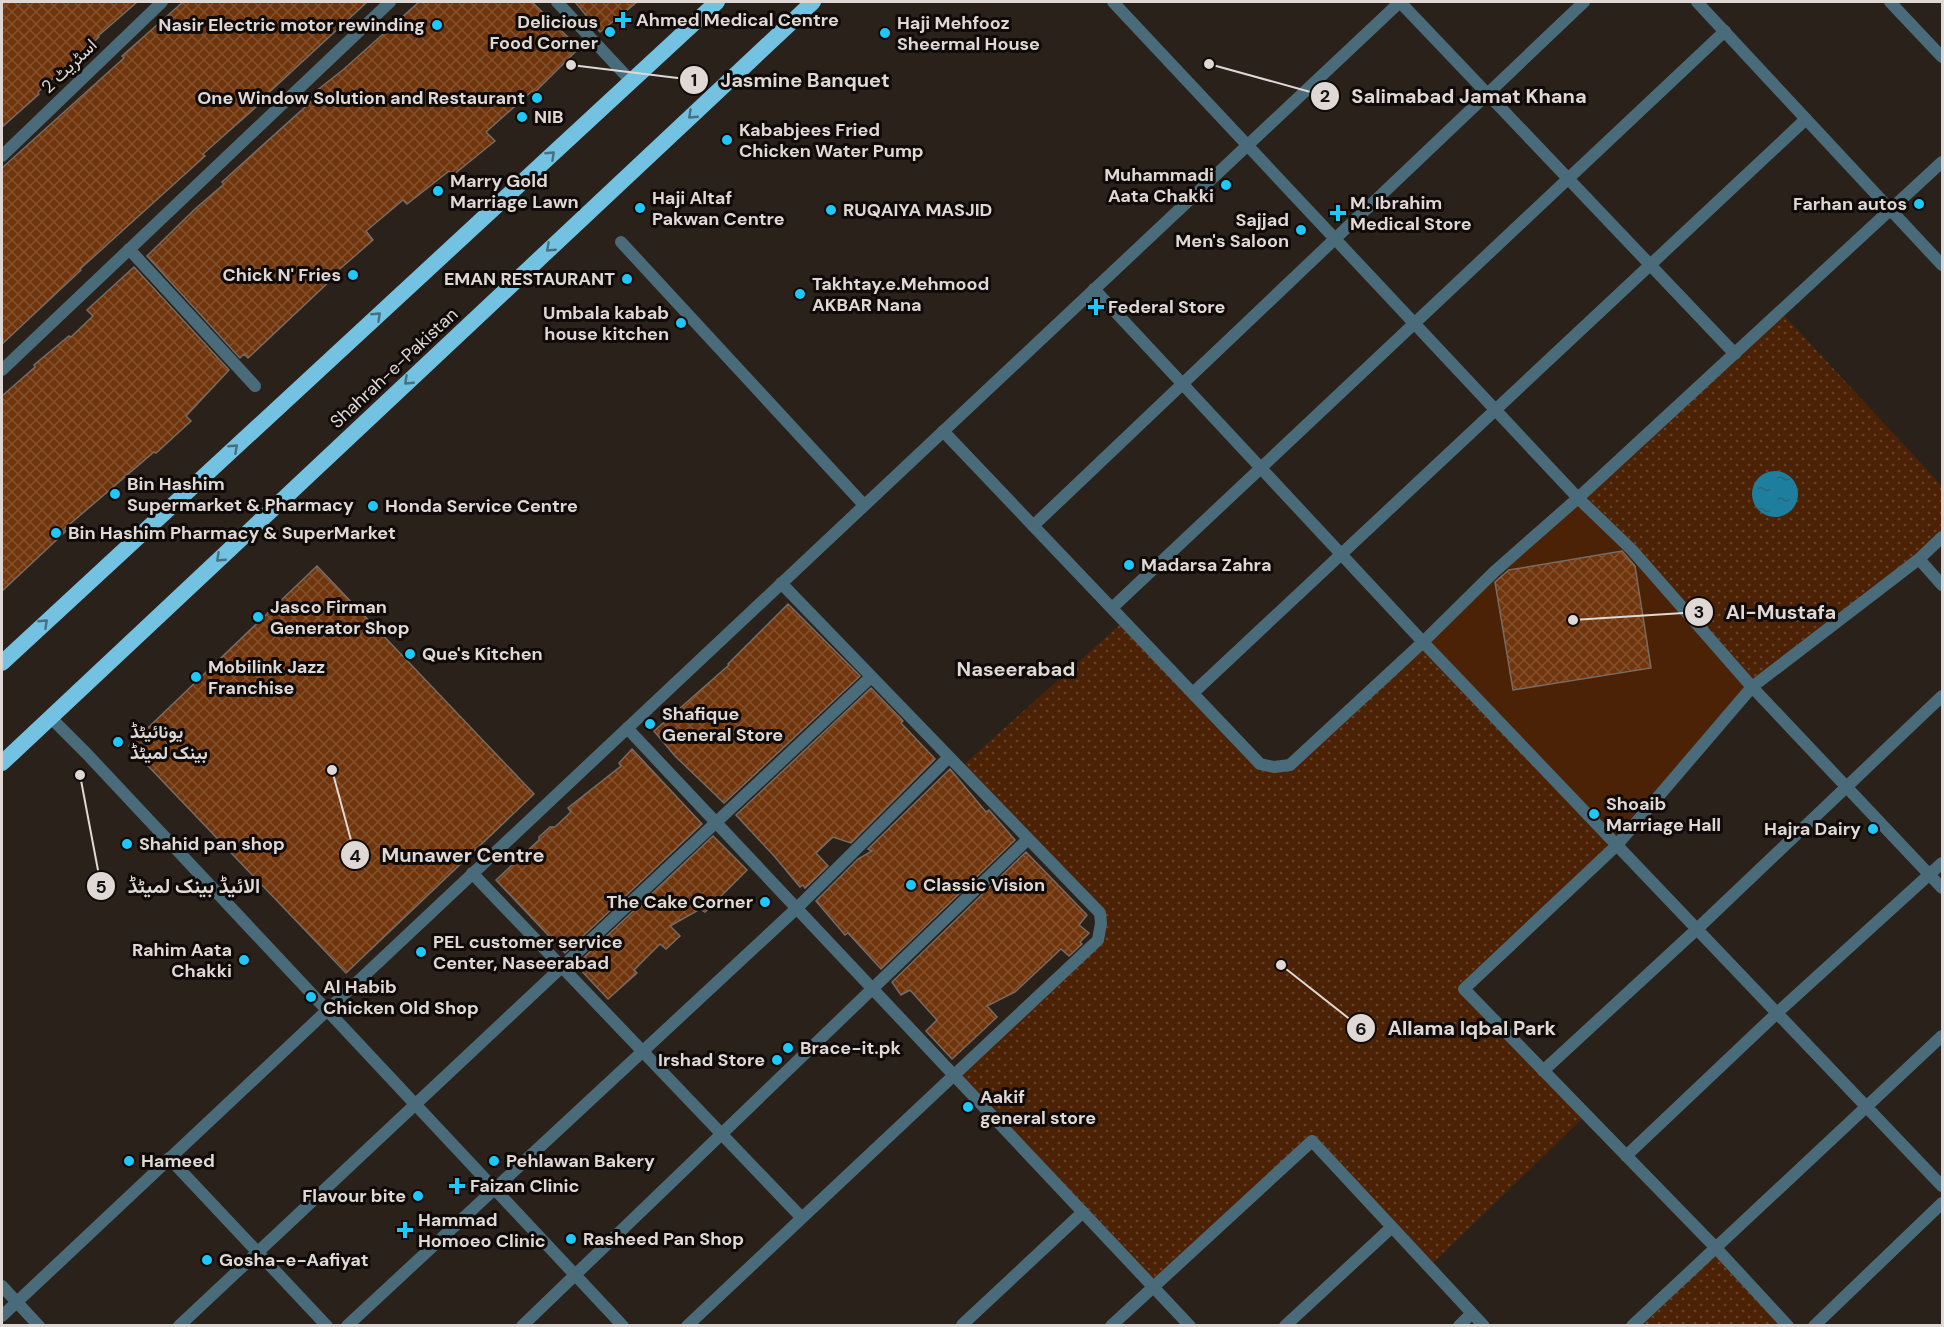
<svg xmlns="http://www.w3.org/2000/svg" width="1944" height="1327" font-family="'DM Sans',Vazirmatn,sans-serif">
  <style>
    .grass { fill: #4c2206 }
    .park { fill: url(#park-dots) }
    .water { fill: url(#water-ripples) }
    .building { fill: url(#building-cross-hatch); stroke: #776c65; stroke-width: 1.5 }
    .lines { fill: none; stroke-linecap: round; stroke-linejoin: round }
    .minor { stroke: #4a6b79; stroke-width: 12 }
    .tertiary { stroke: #4a6b79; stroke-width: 12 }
    .trunk { stroke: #73c2e2; stroke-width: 16 }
    .oneway { stroke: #467080 }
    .poi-dot { fill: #1cc9fc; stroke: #100b09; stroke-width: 2 }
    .labels { text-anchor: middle; stroke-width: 6; stroke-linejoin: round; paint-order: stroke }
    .poi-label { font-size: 18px; font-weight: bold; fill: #dfd8d4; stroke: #100b09; text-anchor: start }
    .street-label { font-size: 18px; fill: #dfd8d4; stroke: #100b09 }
    .neighbourhood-label { font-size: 20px; font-weight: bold; fill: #dfd8d4; stroke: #100b09 }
    .leader { fill: none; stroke: #dfd8d4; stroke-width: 2 }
    .callout-dot { fill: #dfd8d4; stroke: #100b09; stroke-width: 2 }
    .mark-label { font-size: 18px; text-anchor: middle; font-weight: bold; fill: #111 }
    .callout-label { font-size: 20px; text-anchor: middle; font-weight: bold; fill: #dfd8d4; stroke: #100b09; stroke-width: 6; stroke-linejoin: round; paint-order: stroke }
  </style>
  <defs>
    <pattern id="park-dots" width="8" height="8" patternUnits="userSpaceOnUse" patternTransform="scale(1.5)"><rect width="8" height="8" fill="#4c2206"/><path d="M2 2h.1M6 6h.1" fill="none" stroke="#654129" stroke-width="1.8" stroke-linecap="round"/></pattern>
    <pattern id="water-ripples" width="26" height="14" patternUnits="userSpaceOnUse" patternTransform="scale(1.5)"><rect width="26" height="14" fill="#1d7e9d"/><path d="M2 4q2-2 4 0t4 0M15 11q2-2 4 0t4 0" fill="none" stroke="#2c6678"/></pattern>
    <pattern id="building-cross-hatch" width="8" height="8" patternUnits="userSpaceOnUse" patternTransform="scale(1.5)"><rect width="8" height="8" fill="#70350c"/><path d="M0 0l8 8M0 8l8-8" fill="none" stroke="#84522e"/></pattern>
  </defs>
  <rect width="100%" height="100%" fill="#2a211b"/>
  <path class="grass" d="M1578,498L1752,687L1616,846L1423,642Z"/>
  <path class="park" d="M1781,312L1942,486V533L1752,687L1578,498Z
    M1124,621L1260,764L1290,765L1423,642L1616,846L1464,989L1586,1115L1429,1267L1312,1142L1153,1287L953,1074L1098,940L1099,913L960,768Z
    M1716,1248L1787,1326H1632Z"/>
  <path class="water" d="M1752 494a23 23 0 1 1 46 0a23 23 0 1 1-46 0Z"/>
  <path class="building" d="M2,2H137L98,36L99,37L38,92L39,94L2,127Z
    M183,2H367L264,97L265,99L203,154L205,156L80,269L81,270L2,344V168L124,58L122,56Z
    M419,2H532L579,48L534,93L532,91L486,132L495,141L453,175L449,171L407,204L403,200L366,231L373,240L334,274L335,276L248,358L244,354L240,358L147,256L195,209L224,184L222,182L314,99L310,96L344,69Z
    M575,2H637L600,32Z
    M134,267L229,370L186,416L191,421L156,453L154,452L64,529L66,531L2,591V396L35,367L34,365L69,336L71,337L93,316L87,310Z
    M1622,551L1635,566L1651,668L1513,690L1495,582L1509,570Z
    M317,566L534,794L346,973L129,746Z
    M788,604L860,676L724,803L675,756L654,731L729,665L728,664Z
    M871,688L903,721L901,723L935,759L851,843L833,837L816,853L828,866L805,888L803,885L800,887L775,857L736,815Z
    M632,749L702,824L565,953L496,880L539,840V837L550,827H555L571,812L568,808L621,766L619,763Z
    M950,769L986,812L989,810L1015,840L881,969L848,933L845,935L816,901L858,859L872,851L868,849Z
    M713,836L747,870L705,912L700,909L670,926L680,936L666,949L660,944L634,970L637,973L608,999L576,965Z
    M1026,852L1087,915L1079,925L1089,933L1080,942L1082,944L1069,956L1061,949L1015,992L987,1006L997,1017L952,1059L926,1031L937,1020L910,990L901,995L892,982Z"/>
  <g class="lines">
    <path class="minor" d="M557,2L631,81
      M1400,2L1735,354
      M1890,2L1942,57
      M2,156L162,2
      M621,242L864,505
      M129,249L255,386
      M1094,289L1423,642L1942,1186
      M2,370L390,2
      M943,431L1260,764L1274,767L1290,765L1423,642L1494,572L1578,498L1942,162
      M1033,526L1584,2
      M1919,559L1942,585
      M1112,608L1725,31
      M1193,693L1806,119
      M472,873L801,1217
      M1543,1071L1697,929L1942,696
      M1626,1156L1777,1013L1942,863
      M169,1158L327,1326
      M962,1325L1083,1212
      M179,1326L871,677
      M347,1326L797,908L949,757
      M522,1326L1028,839
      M687,1326L1098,940L1101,923L1100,913L781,583
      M1111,1326L1312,1141L1484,1326
      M1285,1326L1392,1227
      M1459,1326L1472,1313
      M1632,1326L1942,1036
      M1788,1326L1716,1248L1464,989L1616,846L1752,687L1919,559L1942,537
      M1814,1326L1942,1203"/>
    <path class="tertiary" d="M1113,2L1578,498L1632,550L1752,687L1942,888
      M1697,2L1942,265
      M50,717L87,754L623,1326
      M627,728L1190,1326
      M2,1286L39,1326
      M2,1316L1400,2"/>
    <path class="trunk" d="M2,663L717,2
      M2,763L813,2"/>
  </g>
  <defs><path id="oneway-chevron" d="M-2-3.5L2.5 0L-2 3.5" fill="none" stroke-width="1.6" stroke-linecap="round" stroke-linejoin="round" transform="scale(1.5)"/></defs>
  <g class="oneway">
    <use href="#oneway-chevron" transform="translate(692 115) rotate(137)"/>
    <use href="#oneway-chevron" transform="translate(551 155) rotate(-43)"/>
    <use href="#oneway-chevron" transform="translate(550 248) rotate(137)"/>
    <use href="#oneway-chevron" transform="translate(377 316) rotate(-43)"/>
    <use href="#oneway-chevron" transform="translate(408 381) rotate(137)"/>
    <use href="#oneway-chevron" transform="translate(234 448) rotate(-43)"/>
    <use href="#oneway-chevron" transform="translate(220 558) rotate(137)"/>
    <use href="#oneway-chevron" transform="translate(44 623) rotate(-43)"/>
  </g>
  <g class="poi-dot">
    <path d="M620 11h6v6h6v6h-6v6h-6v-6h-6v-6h6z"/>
    <circle cx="437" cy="25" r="6"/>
    <circle cx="610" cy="32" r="6"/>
    <circle cx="885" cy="33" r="6"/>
    <circle cx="537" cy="98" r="6"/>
    <circle cx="522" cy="117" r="6"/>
    <circle cx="727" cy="140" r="6"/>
    <circle cx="1226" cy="185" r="6"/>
    <circle cx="438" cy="191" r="6"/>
    <circle cx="1919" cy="204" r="6"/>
    <circle cx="640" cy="208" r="6"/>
    <circle cx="831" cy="210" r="6"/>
    <path d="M1335 204h6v6h6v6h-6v6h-6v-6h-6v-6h6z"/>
    <circle cx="1301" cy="230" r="6"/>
    <circle cx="353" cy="275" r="6"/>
    <circle cx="627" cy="279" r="6"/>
    <circle cx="800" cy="294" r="6"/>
    <path d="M1093 298h6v6h6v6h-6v6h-6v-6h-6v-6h6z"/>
    <circle cx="681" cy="323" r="6"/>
    <circle cx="115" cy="494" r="6"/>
    <circle cx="373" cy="506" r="6"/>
    <circle cx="56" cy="533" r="6"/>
    <circle cx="1129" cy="565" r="6"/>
    <circle cx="258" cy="617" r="6"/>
    <circle cx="410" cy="654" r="6"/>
    <circle cx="196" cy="677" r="6"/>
    <circle cx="650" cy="724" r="6"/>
    <circle cx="118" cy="742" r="6"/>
    <circle cx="1594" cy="814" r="6"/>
    <circle cx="1873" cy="829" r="6"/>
    <circle cx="127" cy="844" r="6"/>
    <circle cx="911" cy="885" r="6"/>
    <circle cx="765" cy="902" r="6"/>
    <circle cx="421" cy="952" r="6"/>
    <circle cx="244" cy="960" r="6"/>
    <circle cx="311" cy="997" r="6"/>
    <circle cx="788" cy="1048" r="6"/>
    <circle cx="777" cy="1060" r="6"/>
    <circle cx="968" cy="1107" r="6"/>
    <circle cx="129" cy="1161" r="6"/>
    <circle cx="494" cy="1161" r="6"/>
    <path d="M454 1177h6v6h6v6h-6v6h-6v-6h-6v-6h6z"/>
    <circle cx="418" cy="1196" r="6"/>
    <path d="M402 1221h6v6h6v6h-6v6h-6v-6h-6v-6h6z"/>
    <circle cx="571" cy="1239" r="6"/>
    <circle cx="207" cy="1260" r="6"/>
  </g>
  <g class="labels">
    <g class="poi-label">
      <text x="636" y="26">Ahmed Medical Centre</text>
      <text x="598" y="28" text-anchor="end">Delicious<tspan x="598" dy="21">Food Corner</tspan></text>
      <text x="897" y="29">Haji Mehfooz<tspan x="897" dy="21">Sheermal House</tspan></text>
      <text x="425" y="31" text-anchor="end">Nasir Electric motor rewinding</text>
      <text x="525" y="104" text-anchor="end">One Window Solution and Restaurant</text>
      <text x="534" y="123">NIB</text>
      <text x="739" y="136">Kababjees Fried<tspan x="739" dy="21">Chicken Water Pump</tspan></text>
      <text x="1214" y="181" text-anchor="end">Muhammadi<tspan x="1214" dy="21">Aata Chakki</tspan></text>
      <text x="450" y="187">Marry Gold<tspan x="450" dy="21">Marriage Lawn</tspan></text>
      <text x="652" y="204">Haji Altaf<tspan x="652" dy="21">Pakwan Centre</tspan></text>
      <text x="1350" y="209">M. Ibrahim<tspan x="1350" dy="21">Medical Store</tspan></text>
      <text x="1907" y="210" text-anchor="end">Farhan autos</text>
      <text x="843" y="216">RUQAIYA MASJID</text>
      <text x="1289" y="226" text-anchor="end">Sajjad<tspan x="1289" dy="21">Men's Saloon</tspan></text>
      <text x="341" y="281" text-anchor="end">Chick N' Fries</text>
      <text x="615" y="285" text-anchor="end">EMAN RESTAURANT</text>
      <text x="812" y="290">Takhtay.e.Mehmood<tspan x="812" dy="21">AKBAR Nana</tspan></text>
      <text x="1108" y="313">Federal Store</text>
      <text x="669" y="319" text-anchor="end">Umbala kabab<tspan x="669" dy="21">house kitchen</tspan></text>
      <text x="127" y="490">Bin Hashim<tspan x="127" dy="21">Supermarket &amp; Pharmacy</tspan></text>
      <text x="385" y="512">Honda Service Centre</text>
      <text x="68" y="539">Bin Hashim Pharmacy &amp; SuperMarket</text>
      <text x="1141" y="571">Madarsa Zahra</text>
      <text x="270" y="613">Jasco Firman<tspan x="270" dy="21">Generator Shop</tspan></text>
      <text x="422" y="660">Que's Kitchen</text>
      <text x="208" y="673">Mobilink Jazz<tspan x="208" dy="21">Franchise</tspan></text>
      <text x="662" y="720">Shafique<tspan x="662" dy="21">General Store</tspan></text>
      <text x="130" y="738">یونائیٹڈ<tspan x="130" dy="21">بینک لمیٹڈ</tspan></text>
      <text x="1606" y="810">Shoaib<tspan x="1606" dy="21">Marriage Hall</tspan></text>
      <text x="1861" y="835" text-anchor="end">Hajra Dairy</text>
      <text x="139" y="850">Shahid pan shop</text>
      <text x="923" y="891">Classic Vision</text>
      <text x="753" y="908" text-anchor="end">The Cake Corner</text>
      <text x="433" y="948">PEL customer service<tspan x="433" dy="21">Center, Naseerabad</tspan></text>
      <text x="232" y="956" text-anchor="end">Rahim Aata<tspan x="232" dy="21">Chakki</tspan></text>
      <text x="323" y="993">Al Habib<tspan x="323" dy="21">Chicken Old Shop</tspan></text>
      <text x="800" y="1054">Brace-it.pk</text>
      <text x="765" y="1066" text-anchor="end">Irshad Store</text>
      <text x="980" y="1103">Aakif<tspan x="980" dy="21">general store</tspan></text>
      <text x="141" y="1167">Hameed</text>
      <text x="506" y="1167">Pehlawan Bakery</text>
      <text x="470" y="1192">Faizan Clinic</text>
      <text x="406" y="1202" text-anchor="end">Flavour bite</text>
      <text x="418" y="1226">Hammad<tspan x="418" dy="21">Homoeo Clinic</tspan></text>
      <text x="583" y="1245">Rasheed Pan Shop</text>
      <text x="219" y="1266">Gosha-e-Aafiyat</text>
    </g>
    <g class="street-label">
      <text transform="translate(69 66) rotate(-44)" y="6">اسٹریٹ 2</text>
      <text transform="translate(394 368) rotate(-43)" y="6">Shahrah-e-Pakistan</text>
    </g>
    <g class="neighbourhood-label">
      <text x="1016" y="676">Naseerabad</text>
    </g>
  </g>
  <path class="leader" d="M571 65L694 80M1209 64L1325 96M1573 620L1699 612M332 770L355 855M80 775L101 886M1281 965L1361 1028"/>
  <g class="callout-dot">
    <circle cx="571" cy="65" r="6"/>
    <circle cx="1209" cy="64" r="6"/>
    <circle cx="1573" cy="620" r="6"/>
    <circle cx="332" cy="770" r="6"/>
    <circle cx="80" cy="775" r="6"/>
    <circle cx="1281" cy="965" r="6"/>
    <circle cx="694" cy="80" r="15"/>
    <circle cx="1325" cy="96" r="15"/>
    <circle cx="1699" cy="612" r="15"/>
    <circle cx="355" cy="855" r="15"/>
    <circle cx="101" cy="886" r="15"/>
    <circle cx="1361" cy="1028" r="15"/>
  </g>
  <g class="mark-label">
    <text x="694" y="86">1</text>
    <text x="1325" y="102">2</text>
    <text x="1699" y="618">3</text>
    <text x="355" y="862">4</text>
    <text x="101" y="893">5</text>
    <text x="1361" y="1035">6</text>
  </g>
  <g class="callout-label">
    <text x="805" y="87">Jasmine Banquet</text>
    <text x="1469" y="103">Salimabad Jamat Khana</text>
    <text x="1781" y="619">Al-Mustafa</text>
    <text x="463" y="862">Munawer Centre</text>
    <text x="194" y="893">الائیڈ بینک لمیٹڈ</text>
    <text x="1472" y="1035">Allama Iqbal Park</text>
  </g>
  <rect width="1944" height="1327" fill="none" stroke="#dfd8d4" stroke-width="6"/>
</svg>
